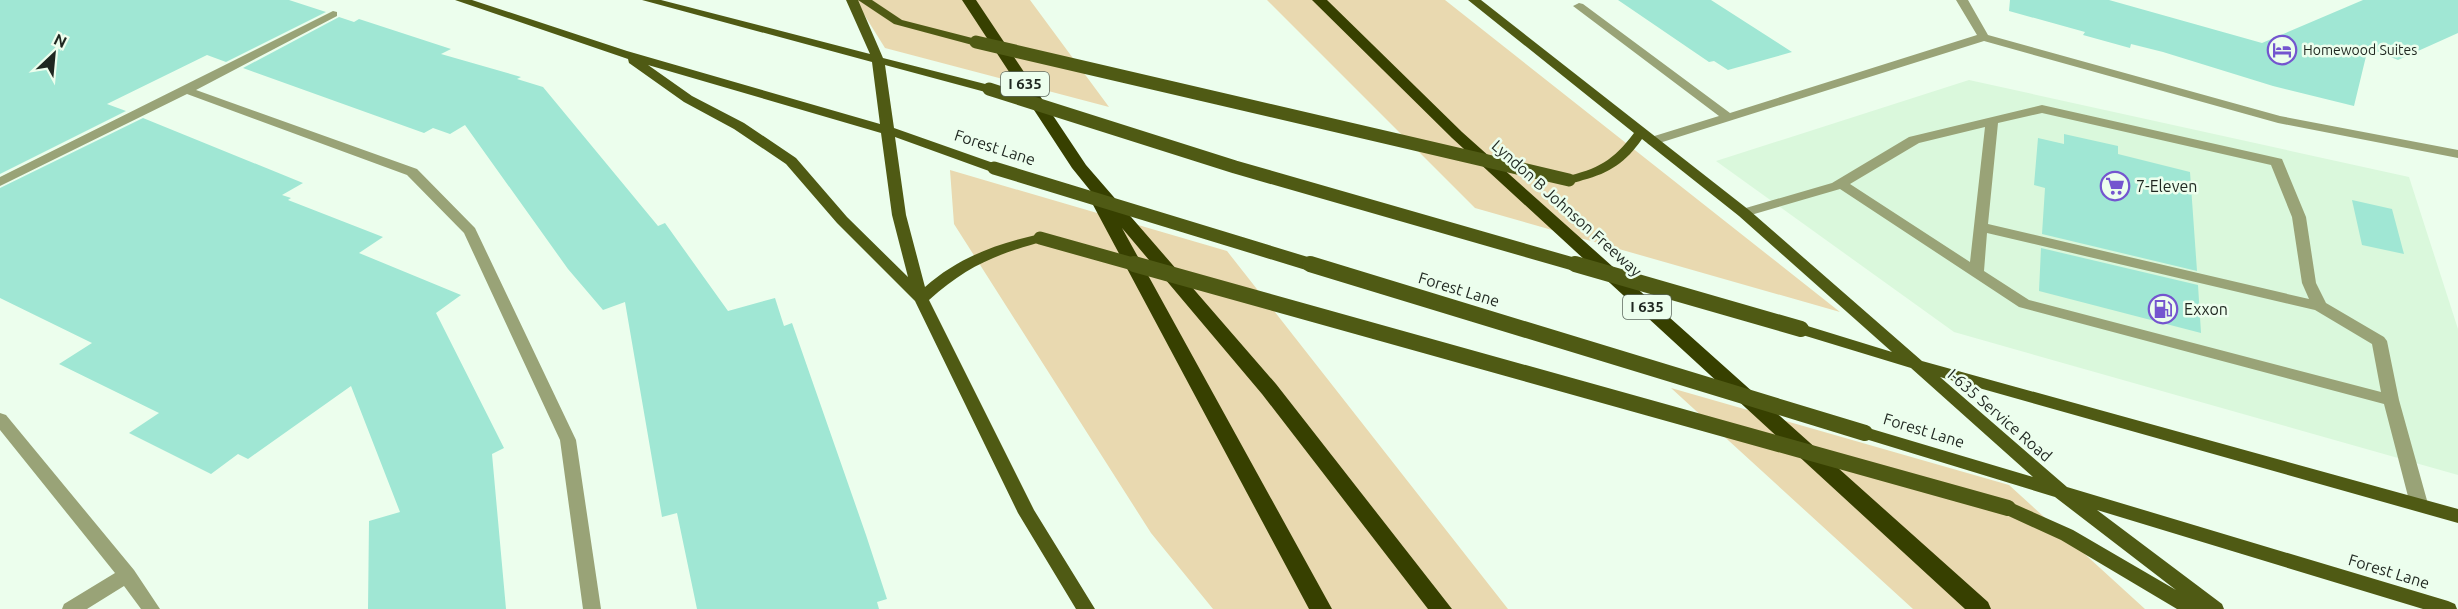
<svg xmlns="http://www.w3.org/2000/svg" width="2458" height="609" font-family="Ubuntu,sans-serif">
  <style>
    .built { fill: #daf8dc }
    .green { fill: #e9d9b0 }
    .building { fill: #a0e7d4 }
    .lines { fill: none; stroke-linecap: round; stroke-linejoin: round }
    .minor { fill: #99a377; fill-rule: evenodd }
    .major { fill: #4f5a14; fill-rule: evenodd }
    .highway { fill: #374000; fill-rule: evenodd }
    .major-bridge-far1 { stroke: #4f5a14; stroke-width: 13 }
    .major-bridge { stroke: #4f5a14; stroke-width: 16 }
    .labels { text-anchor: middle; stroke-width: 5; stroke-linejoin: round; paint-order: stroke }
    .far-poi-label { font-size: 14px; fill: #1f2720; stroke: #ecfeed; text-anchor: start }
    .shield { fill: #ecfeed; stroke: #5c685e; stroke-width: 1.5 }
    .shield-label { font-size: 15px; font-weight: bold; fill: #1f2720 }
    .street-label { font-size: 16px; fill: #1f2720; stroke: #ecfeed }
    .poi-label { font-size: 16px; fill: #1f2720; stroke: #ecfeed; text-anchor: start }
  </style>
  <rect width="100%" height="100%" fill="#ecfeed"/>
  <path class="built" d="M1969,80L2409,177L2458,329V475L1954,332L1716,161Z"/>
  <path class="green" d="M855,0H1030L1109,107L885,48Z
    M1267,0H1445L1840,312L1475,208Z
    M950,170L1227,251L1508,609H1213L1151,533L954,224Z
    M1671,388L2009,485L2145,609H1913Z"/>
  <path class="building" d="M0,0H289L326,12L226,62L207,55L107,104L126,111L0,174Z
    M1618,0H1711L1792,52L1728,70L1714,61L1709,62Z
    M2010,0H2109L2262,43L2363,0H2458V33L2398,60L2368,48L2354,106L2273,86L2163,52L2131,44L2130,48L2083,35L2085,32L2009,11Z
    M339,17L354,22L359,19L451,49L441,54L521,77L517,79L543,87L658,226L665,223L728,311L775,298L784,326L792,323L866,535L887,599L877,602L879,609H697L677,513L662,517L625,302L603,310L568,269L465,125L450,134L433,128L424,133L243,68Z
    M143,118L303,183L282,195L291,198L288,200L383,237L359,253L461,295L436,313L504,448L492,454L506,609H368L369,521L400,512L351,386L248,459L238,454L211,474L129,433L159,413L59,364L92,343L0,298V188Z
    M2064,134L2118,146V154L2190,172L2197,271L2042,234L2045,188L2034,185L2038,138L2064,144Z
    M2352,200L2392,209L2404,254L2362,245Z
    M2041,248L2198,285L2201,333L2039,291Z"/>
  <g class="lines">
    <path class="minor" d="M1956,0H1968L1988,35L2280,116L2458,150V158L2278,123L1984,41L1653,145L1648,144L1647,141L1648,138L1719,116L1573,6L1579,3L1583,4L1730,113L1977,35Z
      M333,11L337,12V16L196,90L417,169L475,228L576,440L601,609H583L560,440L464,233L407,175L187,94L0,186V177Z
      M2042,105L2282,159L2306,217L2316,283L2326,303L2384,337L2387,341L2399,400L2428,504L2425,509L2419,511L2413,509L2410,504L2384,404L2019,307L1840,189L1744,217L1737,213L1739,210L1832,183L1909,137ZM2042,113L2271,165L2292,217L2302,283L2309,299L1988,224L1998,123ZM1985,127L1970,262L1850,184L1919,143ZM1987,233L2315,310L2372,344L2381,392L2029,300L1984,271Z
      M0,413L6,415L134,570L160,609H141L124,586L87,609H62L64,604L115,573L0,430Z"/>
    <path class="major" d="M455,0H472L627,51L880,124L872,62L642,0H661L870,54L846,0H858L883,58L993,86L995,89L989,93L885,65L894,128L999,165L1001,168L999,171H989L895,137L906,215L925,287C959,257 996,244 1040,234L1047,238L1045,241C996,254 967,266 929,300L1034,510L1095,609H1076L1018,513L915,301L837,223L786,164L734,129L684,102L629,63L628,59ZM648,65L881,133L892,215L908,277L847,217L796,158L744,123L692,96Z
      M858,0H872L902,20L980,40L982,42L976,46L894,24Z
      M1468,0H1481L1749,210L1922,361L2458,509V523L1940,377L2067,487L2448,601L2455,604L2457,609H2423L2097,510L2222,604L2224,609H2177L2061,540L2002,513L1999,508L2002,503L2008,501L2073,530L2176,590L2055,497L1859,437L1857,433L1859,429L1865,427L2033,477L1911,368L1796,333L1793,329L1801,324L1892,352L1739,216L1642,139C1626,162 1610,173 1583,180C1577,182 1571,184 1564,183L1562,180L1564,177C1598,169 1613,161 1634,133Z"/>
    <path class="highway" d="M962,0H976L1086,165L1276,384L1452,609H1428L1262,394L1122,228L1332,609H1309L1092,203L1097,199L1072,168Z
      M1312,0H1327L1462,132L1988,602L1991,609H1965L1452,138Z"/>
    <path class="major-bridge-far1" d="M976,42L1569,180
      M989,89L1235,167L1580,266
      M994,168L1315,266
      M1040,238L1140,266"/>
    <path class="major-bridge" d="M1134,264L2008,508
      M1310,264L1865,433
      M1575,264L1801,329"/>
  </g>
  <defs>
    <g id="hotel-ring" transform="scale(1.5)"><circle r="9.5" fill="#ecfeed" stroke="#7455cf" stroke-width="1.5"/><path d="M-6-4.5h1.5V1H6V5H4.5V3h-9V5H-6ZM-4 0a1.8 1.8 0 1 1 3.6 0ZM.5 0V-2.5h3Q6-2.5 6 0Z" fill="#7455cf"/></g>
    <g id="supermarket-ring" transform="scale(1.5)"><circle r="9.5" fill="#ecfeed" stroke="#7455cf" stroke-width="1.5"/><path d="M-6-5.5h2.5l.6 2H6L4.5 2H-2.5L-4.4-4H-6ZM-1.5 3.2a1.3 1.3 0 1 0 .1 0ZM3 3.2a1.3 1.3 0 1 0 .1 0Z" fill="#7455cf"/></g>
    <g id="fuel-ring" transform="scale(1.5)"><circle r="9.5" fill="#ecfeed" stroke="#7455cf" stroke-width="1.5"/><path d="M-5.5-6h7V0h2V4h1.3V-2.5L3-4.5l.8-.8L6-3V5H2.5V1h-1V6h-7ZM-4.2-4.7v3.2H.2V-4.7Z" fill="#7455cf"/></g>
  </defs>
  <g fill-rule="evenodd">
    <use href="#hotel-ring" x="2282" y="50"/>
    <use href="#supermarket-ring" x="2115" y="186"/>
    <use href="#fuel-ring" x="2163" y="309"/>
  </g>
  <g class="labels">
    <g class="far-poi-label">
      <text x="2303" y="55">Homewood Suites</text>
    </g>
    <g class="shield">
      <rect x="1001" y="72" width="48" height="24" rx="4.5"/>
      <rect x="1623" y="295" width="48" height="24" rx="4.5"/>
    </g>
    <g class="shield-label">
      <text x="1025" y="89">I 635</text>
      <text x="1647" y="312">I 635</text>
    </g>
    <g class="street-label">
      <text transform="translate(995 147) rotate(18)" y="6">Forest Lane</text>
      <text transform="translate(1567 208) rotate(42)" y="6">Lyndon B Johnson Freeway</text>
      <text transform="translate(1459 289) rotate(17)" y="6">Forest Lane</text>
      <text transform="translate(2000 415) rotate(41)" y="6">I-635 Service Road</text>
      <text transform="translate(1924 430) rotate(17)" y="6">Forest Lane</text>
      <text transform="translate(2389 571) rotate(17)" y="6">Forest Lane</text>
    </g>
    <g class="poi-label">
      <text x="2136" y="192">7-Eleven</text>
      <text x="2184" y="315">Exxon</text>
    </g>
  </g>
  <g transform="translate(54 54) rotate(26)" stroke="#ecfeed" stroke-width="4.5" paint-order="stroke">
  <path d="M0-4.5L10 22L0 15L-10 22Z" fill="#1f2720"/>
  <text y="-9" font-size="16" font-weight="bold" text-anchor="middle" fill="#1f2720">N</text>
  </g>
</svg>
